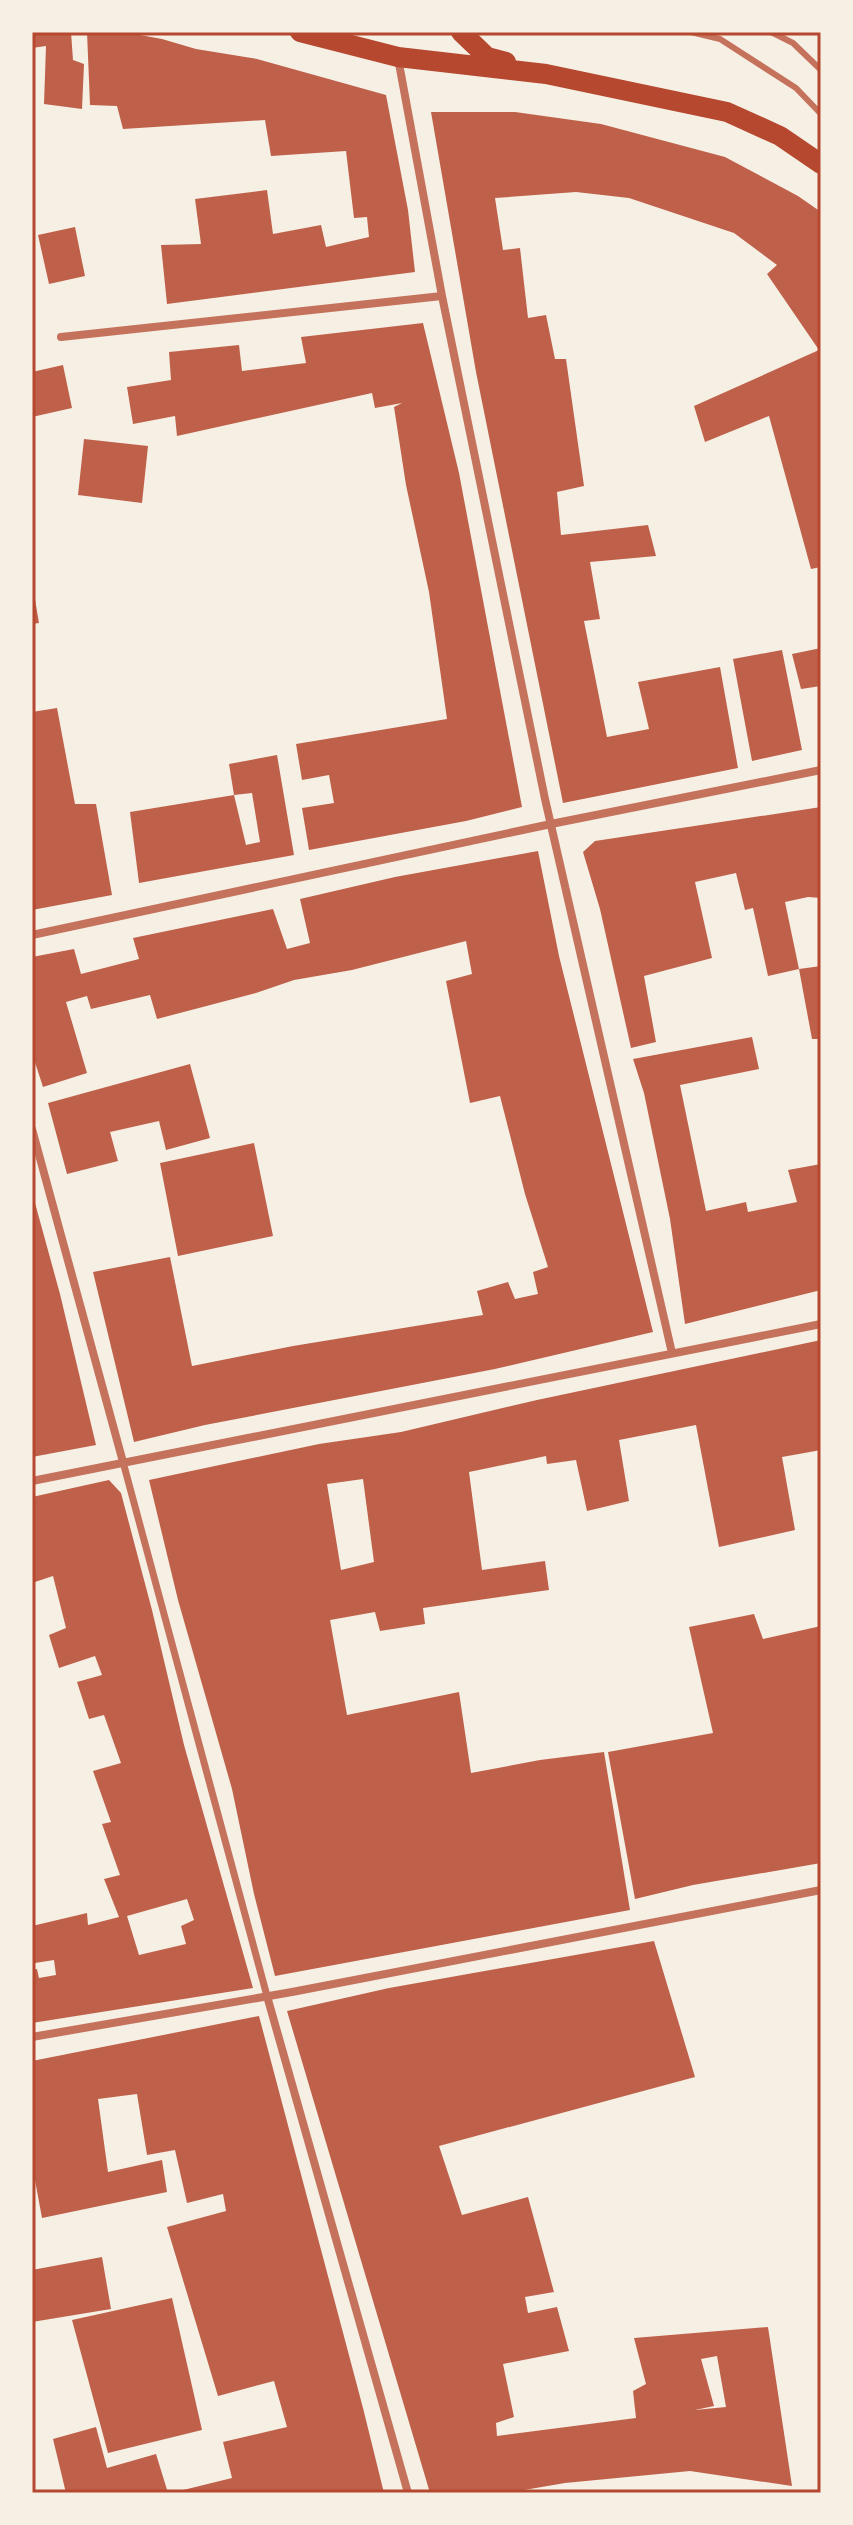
<svg xmlns="http://www.w3.org/2000/svg" width="853" height="2525" font-family="Signika,sans-serif">
  <style>
    .building { fill: #bf614a; fill-rule: evenodd }
    .lines { fill: none; stroke-linecap: round; stroke-linejoin: round }
    .service { stroke: #c5725c; stroke-width: 6 }
    .pedestrian { stroke: #c5725c; stroke-width: 7 }
    .minor { stroke: #c5725c; stroke-width: 8 }
    .primary { stroke: #b5482f; stroke-width: 20 }
    .neatline { fill: none; stroke: #b5482f; stroke-width: 3 }
  </style>
  <rect width="100%" height="100%" fill="#f6efe4"/>
  <path class="building" d="M32,32H71L73,60L84,64L82,109L44,104L46,46L32,48Z
    M87,32H124L162,39L196,49L257,59L386,95L408,210L415,272L167,304L161,245L201,244L195,199L267,190L273,234L321,225L326,247L369,237L367,217L354,218L346,151L271,156L265,120L123,129L117,106L90,105Z
    M431,112H515L601,124L725,157L798,196L821,212V567L811,569L769,416L705,442L694,406L819,350L767,274L777,265L734,233L629,198L576,192L495,198L503,250L520,248L528,318L546,315L555,359H566L584,486L557,492L561,535L648,525L656,556L590,562L600,619L584,621L607,737L649,729L638,682L720,667L738,768L563,803L476,372Z
    M75,227L85,276L49,284L38,235Z
    M423,323L459,473L522,807L466,821L309,850L302,808L334,803L329,775L302,780L296,744L447,719L429,592L406,485L394,407L402,403L375,408L372,393L177,436L175,416L133,424L127,387L171,380L169,352L239,345L242,371L306,363L301,337Z
    M63,365L72,408L32,417V372Z
    M84,439L148,446L142,503L78,495Z
    M32,582L39,623L32,624Z
    M821,648V686L801,689L792,654Z
    M782,650L802,750L752,761L733,659Z
    M57,708L75,804H96L112,895L32,910V712Z
    M277,755L294,855L139,883L130,812L234,795L246,845L260,842L252,793L234,795L229,764Z
    M821,807V898L808,897L785,902L799,969L768,976L753,908L745,910L736,873L695,882L712,958L644,976L656,1042L631,1048L600,909L583,852L595,841Z
    M538,851L559,956L653,1332L495,1369L205,1425L134,1442L93,1272L170,1257L192,1366L293,1346L483,1315L477,1291L508,1282L515,1299L538,1294L533,1272L548,1267L525,1194L500,1096L470,1103L446,981L472,974L466,941L352,970L294,980L256,993L157,1019L150,995L91,1009L87,996L66,1002L87,1073L43,1087L32,1053V957L74,949L81,974L139,959L133,938L273,909L287,949L310,943L300,899L395,877Z
    M821,966V1039H812L799,969Z
    M752,1037L759,1069L680,1085L706,1211L746,1202L748,1212L797,1202L788,1170L821,1164V1290L685,1324L670,1219L644,1093L633,1059Z
    M190,1064L210,1138L166,1150L159,1121L110,1132L118,1161L67,1174L48,1103Z
    M254,1143L273,1236L178,1256L160,1163Z
    M32,1192L60,1294L96,1445L32,1457Z
    M821,1340V1450L782,1457L795,1530L719,1547L696,1425L619,1440L629,1501L587,1511L576,1460L547,1464L546,1456L469,1472L482,1570L545,1561L549,1590L423,1608L425,1624L380,1631L375,1612L330,1620L347,1715L459,1692L471,1773L540,1760L604,1752L630,1910L275,1976L254,1894L232,1789L178,1600L149,1480L319,1444L401,1432L537,1400ZM363,1479L374,1562L341,1570L327,1484Z
    M109,1480L121,1493L152,1610L184,1745L253,1988L32,2023V1970L37,1969L39,1978L56,1975L54,1960L35,1963L32,1926L87,1913L88,1925L119,1917L104,1879L120,1875L102,1824L111,1822L93,1771L121,1763L104,1715L89,1719L77,1682L102,1675L95,1656L59,1668L49,1635L66,1628L53,1576L32,1583V1497ZM187,1899L194,1920L181,1926L186,1944L139,1955L127,1916Z
    M754,1614L763,1639L821,1626V1863L693,1885L635,1899L608,1752L713,1733L689,1627Z
    M654,1941L695,2077L439,2146L462,2215L528,2197L554,2292L525,2297L528,2313L557,2307L569,2351L503,2364L514,2417L496,2423L497,2436L636,2418L633,2391L646,2384L634,2338L768,2327L792,2486L690,2471L565,2483L506,2493H430L287,2011L389,1988ZM717,2356L726,2407L695,2410L714,2406L701,2359Z
    M259,2016L363,2408L384,2493H171L232,2478L223,2442L287,2427L274,2381L218,2396L167,2227L226,2211L223,2194L187,2203L175,2150L147,2155L137,2094L98,2099L108,2172L162,2160L167,2192L42,2218L32,2164V2061Z
    M102,2257L111,2309L32,2322V2270Z
    M172,2298L202,2430L108,2453L72,2320Z
    M96,2427L107,2468L156,2454L168,2493H66L53,2439Z"/>
  <g class="lines">
    <path class="service" d="M691,32L720,39L796,88L821,114
      M771,32L793,43L821,70"/>
    <path class="pedestrian" d="M123,1462L267,1996"/>
    <path class="minor" d="M398,58L442,296L545,799L672,1353
      M61,337L442,296
      M32,935L551,824L821,770
      M32,1129L123,1462
      M32,1481L821,1324
      M267,1996L408,2493
      M32,2037L292,1992L821,1890"/>
    <path class="primary" d="M300,32L398,57L546,74L727,112L780,136L821,164
      M461,32L487,57L506,62"/>
  </g>
  <rect width="853" height="2525" fill="none" stroke="#f6efe4" stroke-width="68"/>
  <rect x="34" y="34" width="785" height="2457" class="neatline"/>
</svg>
